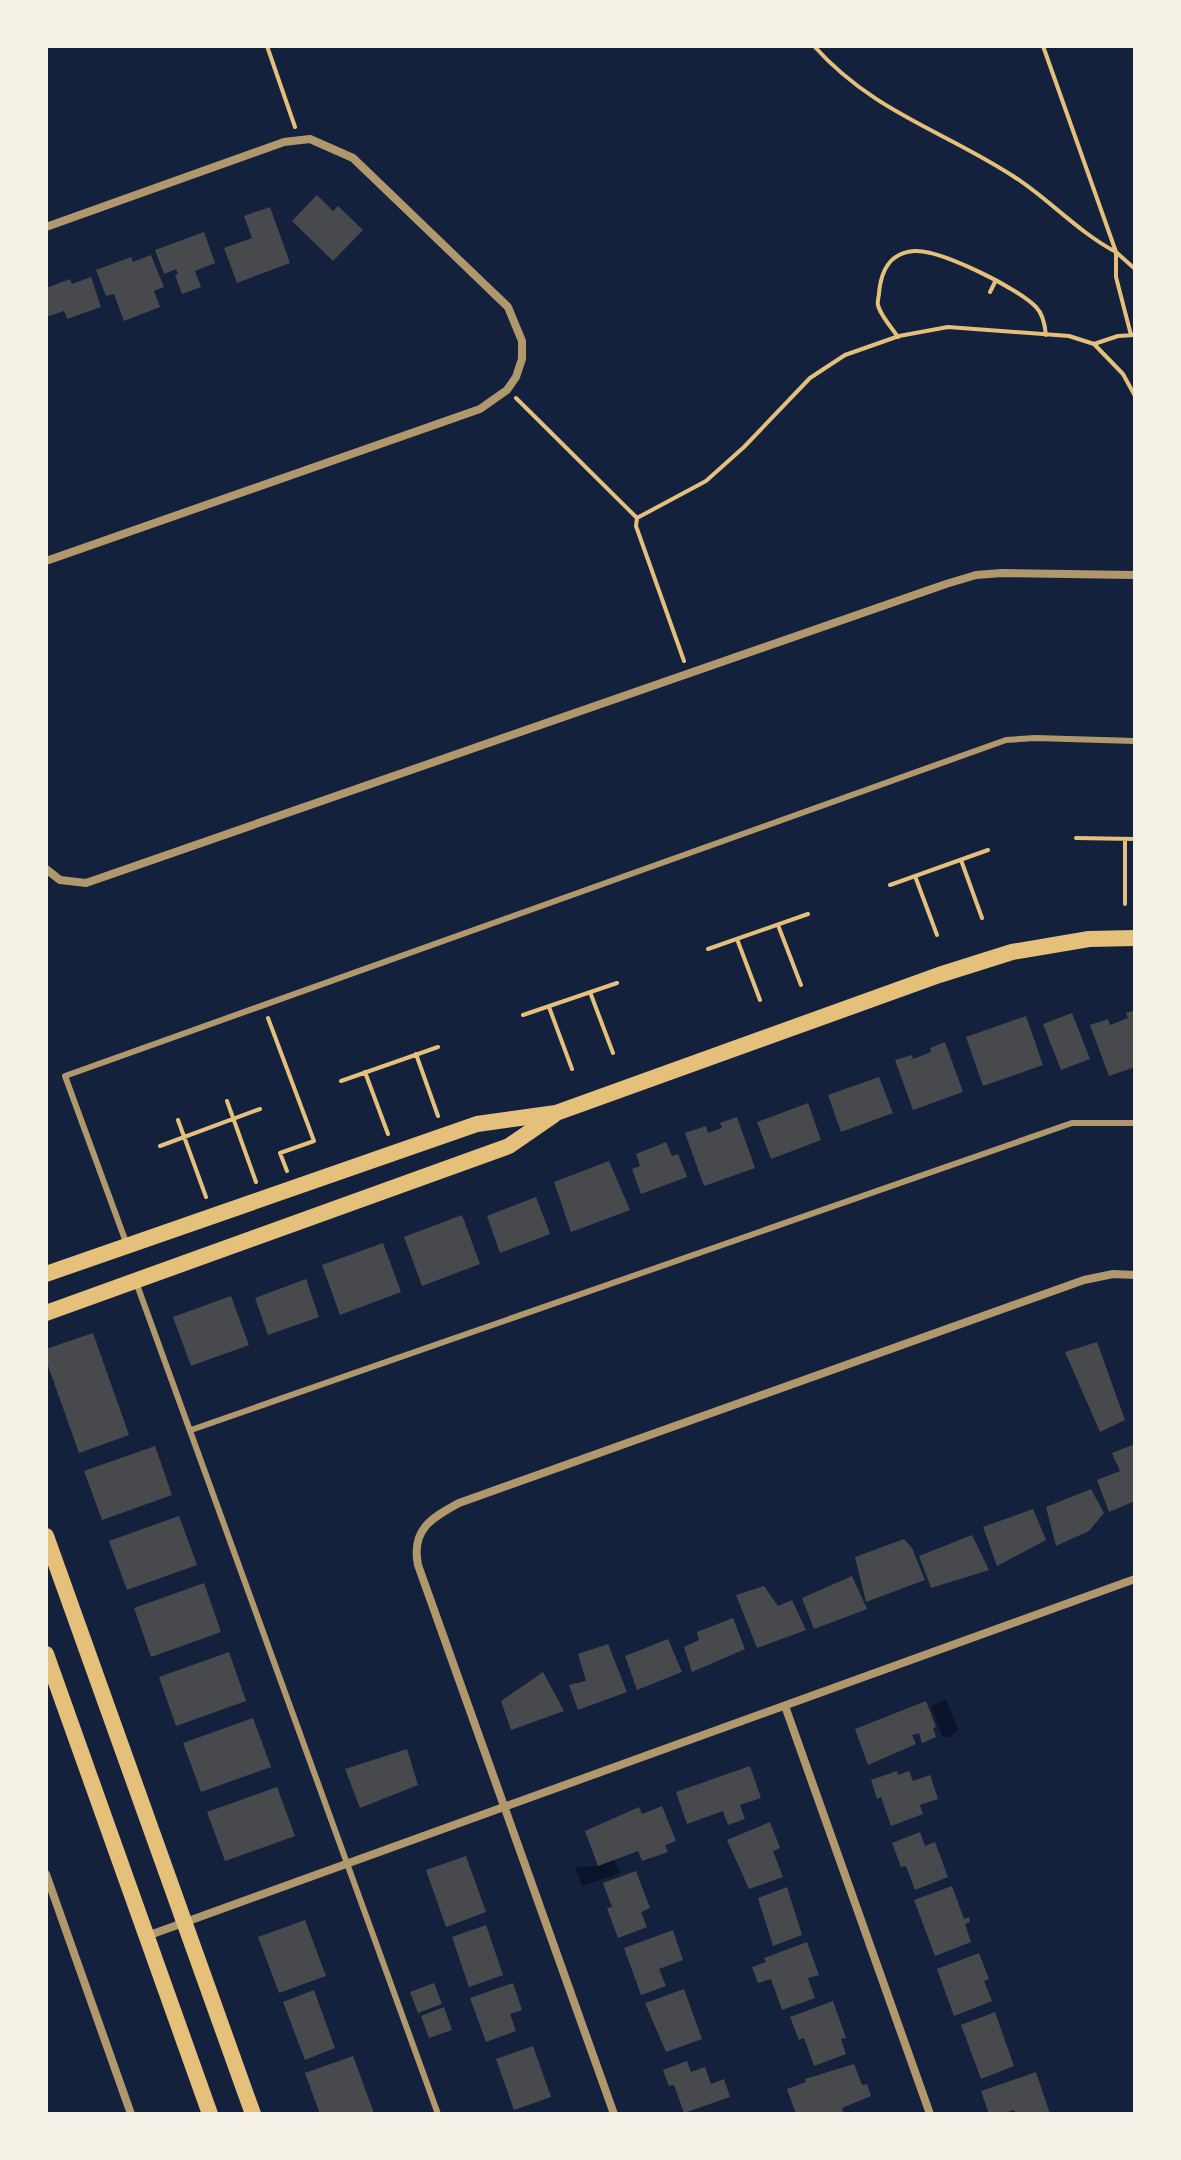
<svg xmlns="http://www.w3.org/2000/svg" width="1181" height="2160" font-family="Manrope,sans-serif">
  <style>
    .water { fill: #0b132b }
    .building { fill: #48494c }
    .lines { fill: none; stroke-linecap: round; stroke-linejoin: round }
    .path { stroke: #e5c07b; stroke-width: 4 }
    .service { stroke: #b1986c; stroke-width: 6 }
    .minor { stroke: #b1986c; stroke-width: 8 }
    .secondary { stroke: #e5c07b; stroke-width: 16 }
  </style>
  <rect width="100%" height="100%" fill="#14213d"/>
  <path class="water" d="M946,1700L958,1730L950,1737L942,1736L931,1706Z
    M614,1860L620,1873L582,1886L575,1867L598,1866Z"/>
  <path class="building" d="M317,195L333,211L338,206L363,230L333,261L292,221Z
    M270,207L290,263L237,283L224,248L252,238L244,216Z
    M204,232L215,263L195,271L201,287L182,294L175,275L178,274L176,269L164,274L155,250Z
    M151,255L164,287L154,291L160,307L124,321L114,294L106,296L96,270L131,257L133,262Z
    M91,277L101,307L67,319L64,311L46,317V288L70,279L72,284Z
    M1135,1010V1067L1109,1076L1090,1025L1108,1019L1110,1025L1128,1018L1126,1013Z
    M1072,1013L1090,1059L1061,1070L1043,1024Z
    M1026,1016L1043,1065L983,1086L966,1037Z
    M945,1042L963,1092L913,1110L895,1060L912,1055L913,1059L931,1052L930,1048Z
    M879,1077L893,1113L841,1132L828,1095Z
    M808,1103L821,1140L771,1159L757,1122Z
    M737,1117L755,1168L704,1186L685,1133L706,1126L708,1133L722,1128L720,1123Z
    M666,1142L672,1156L678,1154L687,1177L641,1194L632,1169L640,1166L636,1154Z
    M609,1161L630,1210L571,1232L554,1182Z
    M536,1197L550,1234L500,1253L487,1216Z
    M462,1215L480,1264L422,1286L404,1237Z
    M383,1243L401,1292L340,1315L322,1265Z
    M306,1279L319,1317L268,1335L255,1298Z
    M231,1296L249,1345L191,1366L173,1317Z
    M93,1333L129,1435L79,1453L46,1360V1349Z
    M1097,1342L1125,1420L1100,1432L1065,1352Z
    M1135,1444V1501L1109,1512L1097,1480L1120,1471L1112,1453Z
    M155,1446L172,1495L102,1520L84,1471Z
    M1091,1489L1104,1513L1089,1531L1056,1546L1046,1507Z
    M1033,1509L1046,1540L997,1566L983,1527Z
    M179,1516L197,1565L127,1590L109,1541Z
    M972,1535L989,1570L931,1588L919,1556Z
    M904,1539L912,1548L925,1580L866,1602L855,1557Z
    M852,1576L867,1609L814,1629L802,1598Z
    M204,1583L221,1632L151,1657L134,1608Z
    M764,1586L778,1606L792,1600L806,1630L757,1648L736,1595Z
    M733,1618L745,1649L692,1672L684,1647L699,1640L697,1632Z
    M668,1639L682,1672L637,1690L625,1656Z
    M608,1644L627,1692L578,1710L569,1685L586,1681L578,1654Z
    M229,1652L246,1701L176,1726L159,1677Z
    M543,1672L564,1711L511,1730L501,1701Z
    M926,1701L936,1727L933,1728L936,1737L922,1743L919,1733L912,1735L916,1744L868,1765L855,1729Z
    M253,1718L271,1767L201,1792L183,1743Z
    M407,1749L418,1785L360,1808L345,1769Z
    M750,1766L761,1798L740,1805L745,1819L728,1825L723,1811L687,1824L676,1792Z
    M897,1771L898,1775L909,1771L913,1781L930,1775L938,1799L920,1805L923,1814L891,1826L881,1797L877,1799L871,1780Z
    M277,1787L295,1836L225,1861L207,1812Z
    M662,1806L676,1841L665,1845L668,1852L642,1861L638,1851L598,1866L585,1831L639,1807L642,1814Z
    M770,1822L780,1848L773,1851L783,1877L749,1889L727,1840Z
    M920,1832L925,1846L935,1842L948,1877L915,1890L906,1866L901,1867L892,1843Z
    M466,1856L486,1912L446,1927L426,1870Z
    M636,1871L650,1908L641,1912L647,1927L618,1938L607,1908L612,1907L603,1883Z
    M952,1886L964,1919L969,1917L970,1922L965,1924L971,1942L935,1956L914,1900Z
    M787,1887L802,1935L773,1946L758,1898Z
    M305,1920L326,1976L279,1993L258,1937Z
    M486,1925L503,1975L469,1987L452,1937Z
    M673,1930L683,1960L659,1969L666,1986L641,1995L624,1948Z
    M807,1942L819,1975L808,1978L815,1998L782,2010L771,1979L758,1983L752,1967L766,1962L764,1958Z
    M979,1953L989,1979L984,1981L992,2001L954,2016L937,1969Z
    M434,1983L442,2004L418,2013L410,1992Z
    M513,1983L522,2010L510,2014L516,2031L486,2042L470,1998Z
    M684,1989L702,2039L666,2052L645,2003Z
    M314,1990L335,2048L305,2060L283,2002Z
    M833,2001L846,2038L841,2039L846,2054L814,2066L804,2038L799,2040L790,2017Z
    M444,2007L452,2030L429,2038L421,2016Z
    M995,2012L1014,2066L981,2079L961,2025Z
    M533,2046L551,2097L514,2110L496,2059Z
    M353,2056L374,2113L320,2114L305,2073Z
    M687,2061L691,2072L705,2067L711,2084L724,2079L730,2097L684,2113L674,2085L669,2086L663,2070Z
    M854,2064L862,2085L867,2084L871,2096L842,2108L844,2114H796L787,2089L806,2082L805,2079Z
    M1036,2072L1050,2114H1016L1014,2110L1002,2114H989L981,2091Z"/>
  <g class="lines">
    <path class="path" d="M267,46L295,127
      M814,46C873,112 942,130 1013,176C1049,199 1078,232 1116,252V277L1131,335
      M1043,46L1116,252L1135,269
      M990,292L996,280
      M898,337C892,328 880,315 878,305C877,301 879,297 879,293C881,271 889,253 914,251C939,249 1018,288 1036,307C1043,314 1045,325 1046,335
      M1094,344L1123,374L1135,396
      M516,398L637,518
      M684,661L636,526L637,518L706,481L744,447L810,378L845,355L899,336L948,327L1069,336L1094,344L1118,336L1135,335
      M1076,838L1135,839
      M961,860L982,918
      M915,876L937,935
      M890,885L988,850
      M1125,904V839
      M778,925L801,985
      M737,939L760,1000
      M708,949L808,914
      M590,992L613,1053
      M549,1007L572,1069
      M523,1015L617,983
      M268,1018L314,1141L280,1153L287,1171
      M416,1054L438,1116
      M365,1072L388,1134
      M341,1081L438,1047
      M227,1101L256,1182
      M178,1120L206,1197
      M160,1146L260,1109"/>
    <path class="service" d="M127,1245L65,1076L1006,740L1035,738L1135,741
      M136,1282L438,2114
      M191,1430L1072,1123H1135"/>
    <path class="minor" d="M46,227L284,142L310,139L353,158L508,307L522,341V359L516,377L507,390L480,409L46,561
      M46,869L60,880L86,883L946,584L976,575L1002,573L1135,575
      M785,1706L930,2114
      M46,1874L131,2114
      M147,1936L1135,1579
      M614,2114L418,1565C411,1530 431,1518 459,1503L1084,1280L1113,1274L1135,1275"/>
    <path class="secondary" d="M46,1274L477,1124L556,1113L939,975L1012,952L1089,939L1135,938
      M46,1313L509,1146L554,1115
      M46,1536L253,2114
      M46,1654L210,2114"/>
  </g>
  <rect width="1181" height="2160" fill="none" stroke="#f6f1e7" stroke-width="96"/>
</svg>
